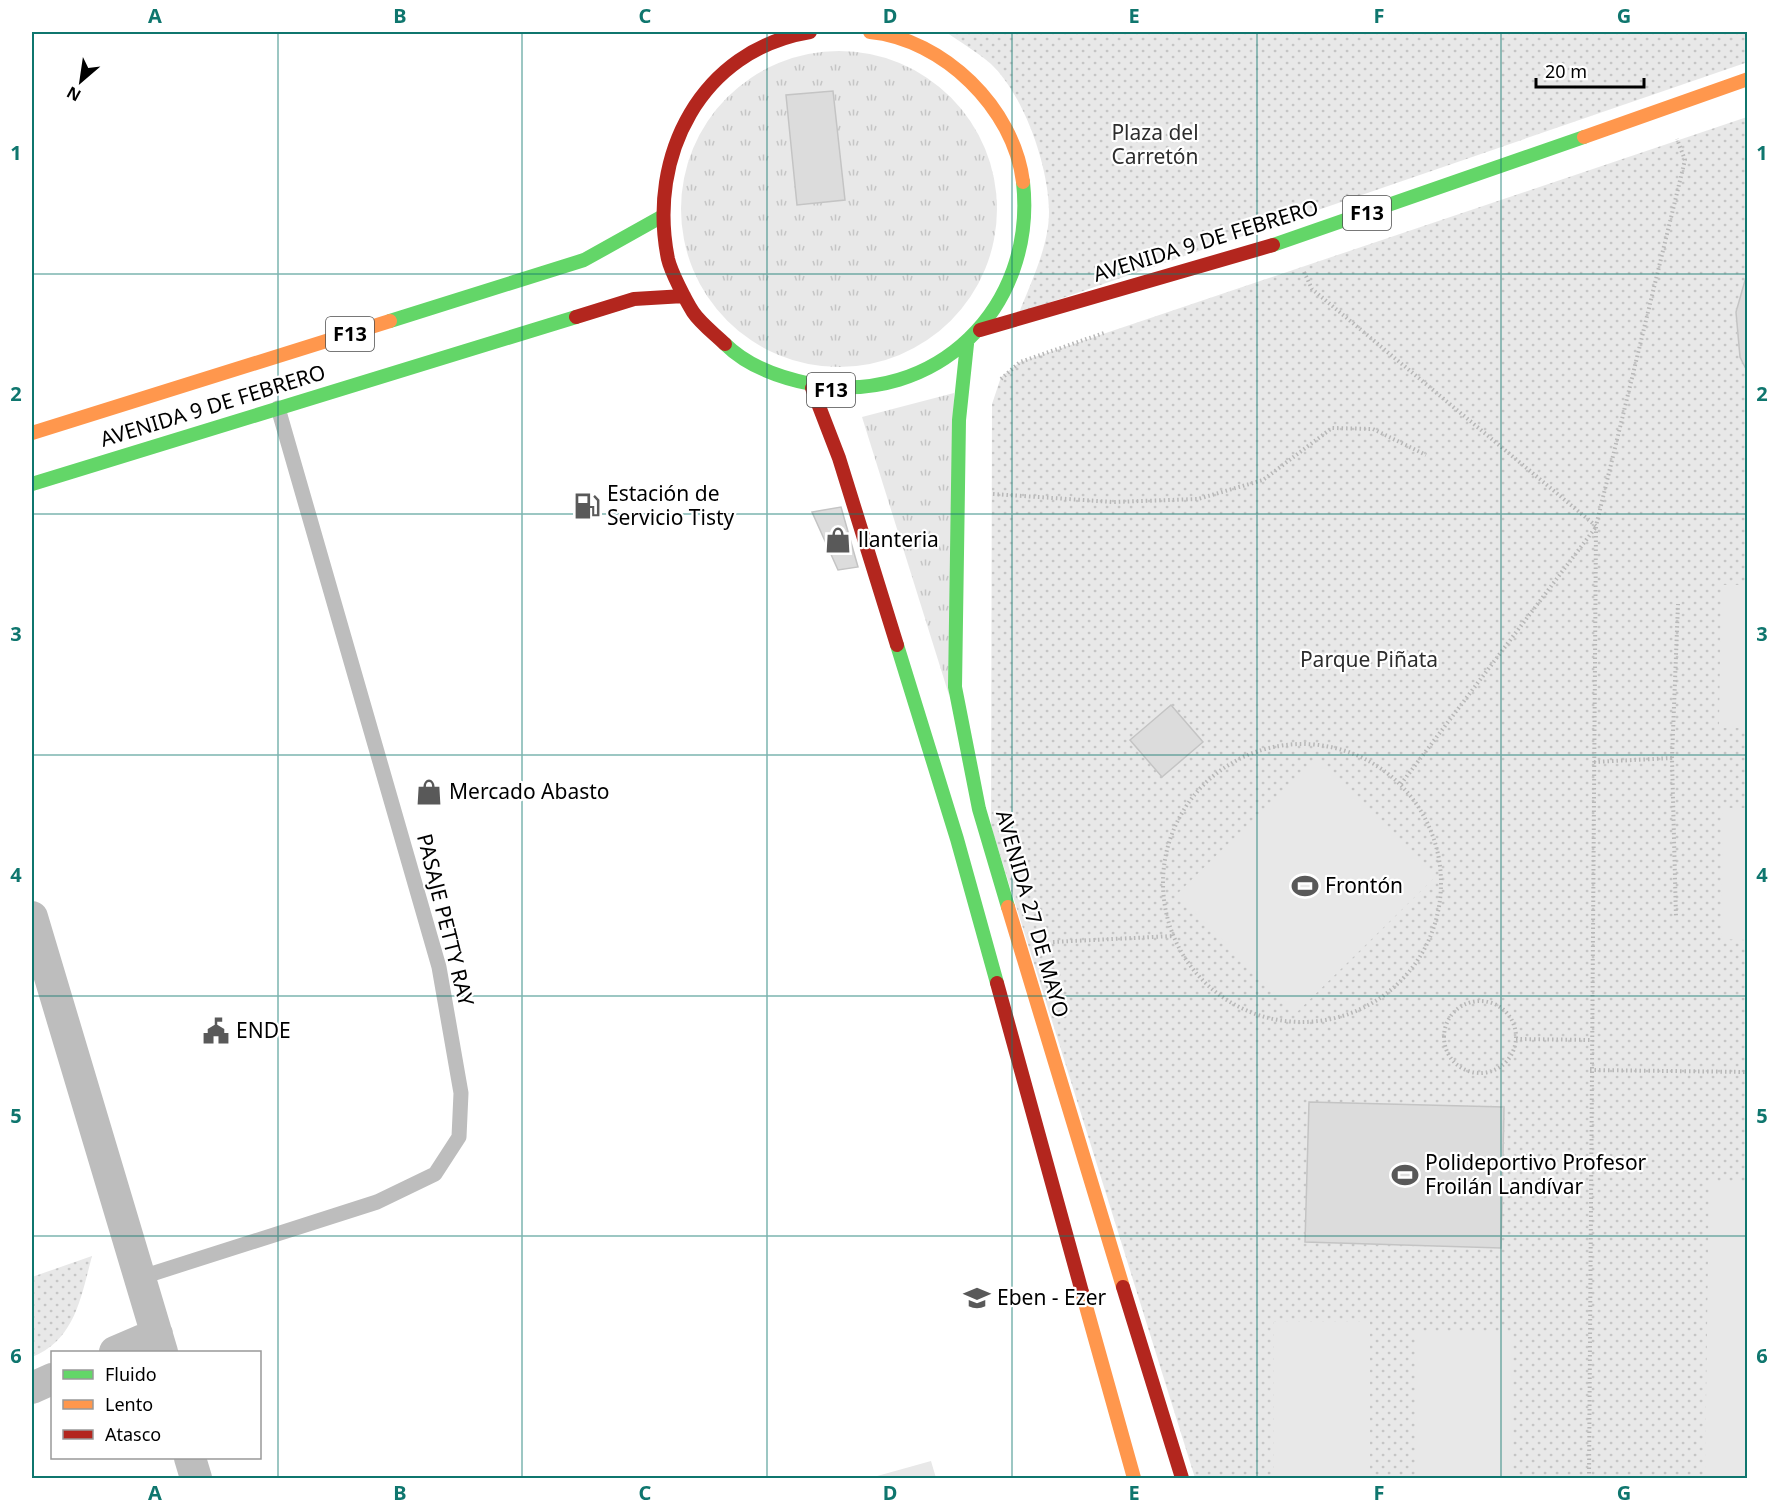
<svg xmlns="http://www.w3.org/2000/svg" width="1779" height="1510" font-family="'Noto Sans',sans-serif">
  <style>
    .grass { fill: url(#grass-tufts) }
    .park { fill: url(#park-dots) }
    .garden { fill: #e8e8e8 }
    .building { fill: #dcdcdc; stroke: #c4c4c4; stroke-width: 1.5 }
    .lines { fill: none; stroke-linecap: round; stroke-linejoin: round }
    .path { stroke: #b8b8b8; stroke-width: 4; stroke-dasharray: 1.5 3; stroke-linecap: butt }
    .lane { stroke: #bdbdbd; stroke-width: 15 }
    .street { stroke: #bdbdbd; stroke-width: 32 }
    .fast { stroke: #63d668; stroke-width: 14 }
    .slow { stroke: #ff974d; stroke-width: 14 }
    .jam { stroke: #b3261e; stroke-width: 14 }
    .grid { fill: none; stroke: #0f766e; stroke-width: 1.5; stroke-opacity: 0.55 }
    .labels { text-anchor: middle; stroke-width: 4.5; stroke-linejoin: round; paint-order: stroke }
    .shield { fill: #fff; stroke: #4c4c4c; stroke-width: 1.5 }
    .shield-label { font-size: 20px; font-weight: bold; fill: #000 }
    .park-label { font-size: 21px; fill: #2d2d2d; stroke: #fff }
    .street-label { font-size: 21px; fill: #000; stroke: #fff }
    .poi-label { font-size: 21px; fill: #000; stroke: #fff; text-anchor: start }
    .neatline { fill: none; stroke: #0f766e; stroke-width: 2 }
    .grid-label { font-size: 20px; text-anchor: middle; font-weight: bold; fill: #0f766e }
  </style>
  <defs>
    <pattern id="grass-tufts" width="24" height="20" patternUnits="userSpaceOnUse" patternTransform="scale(1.5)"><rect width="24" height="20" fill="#e8e8e8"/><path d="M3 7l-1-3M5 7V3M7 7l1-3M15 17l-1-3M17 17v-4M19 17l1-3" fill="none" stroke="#c5c5c5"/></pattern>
    <pattern id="park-dots" width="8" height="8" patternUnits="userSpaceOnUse" patternTransform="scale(1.5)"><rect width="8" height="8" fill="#e8e8e8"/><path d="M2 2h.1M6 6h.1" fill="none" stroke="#c5c5c5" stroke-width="1.8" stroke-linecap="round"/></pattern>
  </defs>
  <rect width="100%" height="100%" fill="#fff"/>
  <path class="grass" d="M681 209a158 158 0 1 1 316 0a158 158 0 1 1-316 0Z
    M954,393L949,695L862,417Z"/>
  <path class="park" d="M946,32H1747L1748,62L1019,313C1031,282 1049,246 1049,212C1049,167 1024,95 991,64C977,52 960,42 946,32Z
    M1747,117V1478H1195L991,826L992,404L1001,377L1020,362Z
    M92,1256C81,1297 75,1340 32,1357V1277Z"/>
  <path class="garden" d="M1721,585H1747V728H1719Z
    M1315,759L1434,878L1295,1014L1177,894Z
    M1723,808H1747V940L1721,939Z
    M1709,1183H1747V1478H1705Z
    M1274,1322H1370V1478H1274Z
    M1417,1331H1512V1478H1417Z
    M931,1461L936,1478H870Z"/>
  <path class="building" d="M833,91L845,200L797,205L786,95Z
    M1748,270V373L1740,357L1736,312Z
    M841,507L858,567L838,570L812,512Z
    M1171,705L1203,742L1162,777L1130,740Z
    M1309,1102L1504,1107L1501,1248L1305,1242Z"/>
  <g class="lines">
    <path class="path" d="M1304,272L1312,289L1596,526L1685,160L1677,139
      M1001,379L1020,362L1104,333
      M993,494L1113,502L1198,499L1263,480L1332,428L1373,429L1426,455
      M1163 883a139 139 0 1 1 278 0a139 139 0 1 1-278 0Z
      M1672,758L1678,604
      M1594,762L1672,758L1676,918
      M1401,784L1596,527
      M1053,942L1173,936
      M1444 1037a36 36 0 1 1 72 0a36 36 0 1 1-72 0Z
      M1516,1039L1592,1040
      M1590,1070L1748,1072
      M1589,1478L1596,526"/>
    <path class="lane" d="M139,1278L377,1202L435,1174L459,1137L461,1093L439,967L278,408"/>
    <path class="street" d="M32,917L162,1352
      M115,1352L157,1334
      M32,1388L52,1379
      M190,1458L196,1478"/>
    <path class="fast" d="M1273,245L1584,137
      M390,321L584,260L661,217
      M725,344C747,366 781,378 811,384C936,407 1037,307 1023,182
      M967,344L959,420L955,687L979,809L1008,907
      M32,484L576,317
      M897,645L957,839L997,983"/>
    <path class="slow" d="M870,32C943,39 1014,108 1023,182
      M1584,137L1748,79
      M32,433L390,321
      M1008,907L1123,1287
      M1082,1292L1134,1478"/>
    <path class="jam" d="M576,317L634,299L684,296
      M980,330L1273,245
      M725,344C715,334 701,324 693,312C686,301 671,272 668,259C647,156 701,50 810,32
      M812,388L839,458L897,645
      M997,983L1082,1292
      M1123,1287L1182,1478"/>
  </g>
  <path class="grid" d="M278,32V1478M522,32V1478M767,32V1478M1012,32V1478M1257,32V1478M1501,32V1478M32,274H1748M32,514H1748M32,755H1748M32,996H1748M32,1236H1748"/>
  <defs>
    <g id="fuel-bare" transform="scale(2.07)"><path d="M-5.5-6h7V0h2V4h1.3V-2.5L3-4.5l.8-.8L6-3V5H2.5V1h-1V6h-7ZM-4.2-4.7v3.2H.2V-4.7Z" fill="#595959" stroke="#fff" stroke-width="2.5" paint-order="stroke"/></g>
    <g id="shop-bare" transform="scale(2.07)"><path d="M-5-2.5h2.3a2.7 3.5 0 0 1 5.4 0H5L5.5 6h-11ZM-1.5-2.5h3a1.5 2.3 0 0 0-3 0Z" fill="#595959" stroke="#fff" stroke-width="2.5" paint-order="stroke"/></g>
    <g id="stadium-bare" transform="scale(2.07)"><path d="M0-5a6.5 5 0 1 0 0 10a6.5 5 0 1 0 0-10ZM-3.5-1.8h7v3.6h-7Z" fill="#595959" stroke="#fff" stroke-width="2.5" paint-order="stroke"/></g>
    <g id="civic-bare" transform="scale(2.07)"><path d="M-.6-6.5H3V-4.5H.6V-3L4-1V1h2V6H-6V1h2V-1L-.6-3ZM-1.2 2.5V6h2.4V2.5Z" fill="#595959" stroke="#fff" stroke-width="2.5" paint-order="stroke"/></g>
    <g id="school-bare" transform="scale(2.07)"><path d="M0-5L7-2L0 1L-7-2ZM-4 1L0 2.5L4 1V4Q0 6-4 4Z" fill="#595959" stroke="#fff" stroke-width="2.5" paint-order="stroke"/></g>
  </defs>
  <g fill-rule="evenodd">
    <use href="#fuel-bare" x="587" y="506"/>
    <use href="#shop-bare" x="838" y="540"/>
    <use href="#shop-bare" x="429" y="792"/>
    <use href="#stadium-bare" x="1305" y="886"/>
    <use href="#civic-bare" x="216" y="1031"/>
    <use href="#stadium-bare" x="1405" y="1175"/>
    <use href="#school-bare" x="977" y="1298"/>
  </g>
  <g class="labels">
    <g class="shield">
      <rect x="1343" y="196" width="48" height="34" rx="4.5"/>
      <rect x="326" y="317" width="48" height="34" rx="4.5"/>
      <rect x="807" y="373" width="48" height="34" rx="4.5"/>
    </g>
    <g class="shield-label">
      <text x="1367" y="220">F13</text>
      <text x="350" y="341">F13</text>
      <text x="831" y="397">F13</text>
    </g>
    <g class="park-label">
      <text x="1155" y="140">Plaza del<tspan x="1155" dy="24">Carretón</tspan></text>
      <text x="1369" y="667">Parque Piñata</text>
    </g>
    <g class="street-label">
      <text transform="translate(1206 241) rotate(-17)" y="7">AVENIDA 9 DE FEBRERO</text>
      <text transform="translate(213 406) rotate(-17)" y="7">AVENIDA 9 DE FEBRERO</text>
      <text transform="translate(1032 914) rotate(74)" y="7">AVENIDA 27 DE MAYO</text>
      <text transform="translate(445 920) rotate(76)" y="7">PASAJE PETTY RAY</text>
    </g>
    <g class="poi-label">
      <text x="607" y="501">Estación de<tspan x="607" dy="24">Servicio Tisty</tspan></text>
      <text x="858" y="547">llanteria</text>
      <text x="449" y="799">Mercado Abasto</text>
      <text x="1325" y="893">Frontón</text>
      <text x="236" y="1038">ENDE</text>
      <text x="1425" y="1170">Polideportivo Profesor<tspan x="1425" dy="24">Froilán Landívar</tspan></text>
      <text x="997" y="1305">Eben - Ezer</text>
    </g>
  </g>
  <rect width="1779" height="1510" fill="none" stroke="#ffffff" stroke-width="66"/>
  <rect x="51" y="1351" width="210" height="108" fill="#ffffff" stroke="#999999" stroke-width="1.5"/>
  <rect x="63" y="1370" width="30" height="9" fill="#63d668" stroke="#999999" stroke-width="1.5"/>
  <text x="105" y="1381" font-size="18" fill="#000000">Fluido</text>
  <rect x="63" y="1400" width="30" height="9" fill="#ff974d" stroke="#999999" stroke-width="1.5"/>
  <text x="105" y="1411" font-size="18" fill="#000000">Lento</text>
  <rect x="63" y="1430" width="30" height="9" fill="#b3261e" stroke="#999999" stroke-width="1.5"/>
  <text x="105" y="1441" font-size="18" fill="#000000">Atasco</text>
  <g transform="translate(81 81) rotate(209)" stroke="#ffffff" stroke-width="4.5" paint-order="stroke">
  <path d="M0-4.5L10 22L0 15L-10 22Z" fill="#000000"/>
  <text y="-9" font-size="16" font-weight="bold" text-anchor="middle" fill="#000000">N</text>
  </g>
  <path d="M1536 78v9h108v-9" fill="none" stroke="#000000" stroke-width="3"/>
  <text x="1545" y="78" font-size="18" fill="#000000" stroke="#ffffff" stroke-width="4.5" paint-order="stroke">20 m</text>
  <rect x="33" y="33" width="1713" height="1444" class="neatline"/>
  <g class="grid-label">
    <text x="155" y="23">A</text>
    <text x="400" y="23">B</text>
    <text x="645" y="23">C</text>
    <text x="890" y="23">D</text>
    <text x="1134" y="23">E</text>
    <text x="1379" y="23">F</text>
    <text x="1624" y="23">G</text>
    <text x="16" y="160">1</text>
    <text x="1762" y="160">1</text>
    <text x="16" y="401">2</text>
    <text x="1762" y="401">2</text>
    <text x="16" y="641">3</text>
    <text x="1762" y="641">3</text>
    <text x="16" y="882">4</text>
    <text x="1762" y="882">4</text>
    <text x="16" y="1123">5</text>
    <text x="1762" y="1123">5</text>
    <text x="16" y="1363">6</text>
    <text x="1762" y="1363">6</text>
    <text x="155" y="1500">A</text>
    <text x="400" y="1500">B</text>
    <text x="645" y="1500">C</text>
    <text x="890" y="1500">D</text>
    <text x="1134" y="1500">E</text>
    <text x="1379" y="1500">F</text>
    <text x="1624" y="1500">G</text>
  </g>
</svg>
